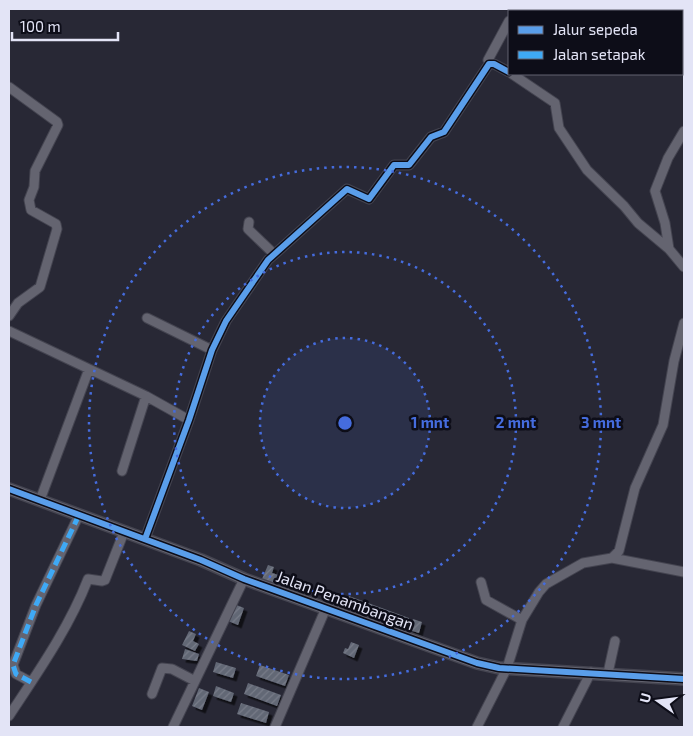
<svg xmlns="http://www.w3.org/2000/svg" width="693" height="736" font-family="'Exo 2',sans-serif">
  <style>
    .building { fill: url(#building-hatch); filter: url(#shadow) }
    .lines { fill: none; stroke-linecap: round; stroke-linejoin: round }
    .minor-casing { stroke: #444450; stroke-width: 11 }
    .tertiary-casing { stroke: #444450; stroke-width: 14 }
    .minor { stroke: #646470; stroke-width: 9 }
    .tertiary { stroke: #646470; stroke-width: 11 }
    .quiet { stroke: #3fa9f5; stroke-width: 5; stroke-dasharray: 10 5; stroke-linecap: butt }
    .cycleway-casing { stroke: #0d0d18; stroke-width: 9 }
    .cycleway { stroke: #5a9eea; stroke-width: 6 }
    .ring { fill: none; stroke: #456cde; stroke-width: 2.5; stroke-dasharray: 2.5 5 }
    .labels { text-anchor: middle; stroke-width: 5; stroke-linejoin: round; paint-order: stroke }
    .street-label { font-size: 16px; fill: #e3e4f6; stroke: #0d0d18 }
    .centre { fill: #456cde; stroke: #0d0d18; stroke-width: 2.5 }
    .ring-label { font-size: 15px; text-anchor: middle; font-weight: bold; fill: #456cde; stroke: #0d0d18; stroke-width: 5; stroke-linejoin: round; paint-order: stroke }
  </style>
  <defs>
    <pattern id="building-hatch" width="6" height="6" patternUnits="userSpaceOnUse" patternTransform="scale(1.25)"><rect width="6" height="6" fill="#626775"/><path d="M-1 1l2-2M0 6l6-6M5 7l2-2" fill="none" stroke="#787d89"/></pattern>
    <filter id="shadow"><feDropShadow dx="3.5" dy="3.5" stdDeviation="0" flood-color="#0009"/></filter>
  </defs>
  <rect width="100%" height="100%" fill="#282835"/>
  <path class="building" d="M268,565L274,567L272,573L282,576L279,585L269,582L268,585L264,583L265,580L262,579Z
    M349,596L409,618L404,632L344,610Z
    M234,604L244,608L238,625L228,621Z
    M413,619L422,622L419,633L409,630Z
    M189,631L196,634L193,641L199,644L195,651L182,645Z
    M351,642L359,645L354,658L343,653L345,648L348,649Z
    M185,649L199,654L197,661L182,659Z
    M216,662L236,668L233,678L213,672Z
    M260,665L289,675L285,686L256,676Z
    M248,683L281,695L277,706L244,694Z
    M216,686L234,693L231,702L213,696Z
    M199,688L209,692L202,710L192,706Z
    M241,703L269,712L266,723L237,714Z"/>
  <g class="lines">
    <g class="minor-casing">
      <path id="minor" d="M514,11L516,9
        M491,63L488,60L509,21
        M512,74L555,103L559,128L587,170L624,206L638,223L669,249
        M9,87L57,122L58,125L35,171L34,187L29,200L31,210L56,224L57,229L40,287L18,303L9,316
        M684,131L668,158L655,191L665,223L669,249L684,267
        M249,222L248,229L274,254
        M147,318L212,350
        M9,331L146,396L189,420
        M122,471L146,396
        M40,500L89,369
        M145,539L189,420L212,350L226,321L268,260L347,189L369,199L394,165H409L431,137L444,132L489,64H494L509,72
        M612,558L684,572
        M481,582L486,600L522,620
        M608,673L615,641
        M31,682L16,674L13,665L36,605L79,515
        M152,694L162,668L172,669L195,681
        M9,716C38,672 69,628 88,579L102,581L105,580L124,532
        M173,727L244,579
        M275,727L326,608
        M477,727L507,668L522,620L539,592L546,584L583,563L612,558L619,551L635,488L663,425L674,361L684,323
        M563,727L591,672"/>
    </g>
    <g class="tertiary-casing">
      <path id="tertiary" d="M9,489L201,560L244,579L477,663L499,668L684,679"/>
    </g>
    <use href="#minor" class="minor"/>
    <use href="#tertiary" class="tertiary"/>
    <path class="quiet" d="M31,682L16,674L13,665L36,605L79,515"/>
    <g class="cycleway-casing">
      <path id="cycleway" d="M9,489L201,560L244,579L477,663L499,668L684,679
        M145,539L189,420L212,350L226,321L268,260L347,189L369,199L394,165H409L431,137L444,132L489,64H494L509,72"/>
    </g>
    <use href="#cycleway" class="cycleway"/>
  </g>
  <circle cx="345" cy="423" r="85" fill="#456cde" fill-opacity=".12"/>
  <g class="ring">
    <circle cx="345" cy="423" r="85"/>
    <circle cx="345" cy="423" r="171"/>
    <circle cx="345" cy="423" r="256"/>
  </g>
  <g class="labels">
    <g class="street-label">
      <text transform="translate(345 600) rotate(20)" y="6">Jalan Penambangan</text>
    </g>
  </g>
  <circle cx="345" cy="423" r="8" class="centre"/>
  <g class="ring-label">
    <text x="430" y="428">1 mnt</text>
    <text x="516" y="428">2 mnt</text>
    <text x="601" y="428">3 mnt</text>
  </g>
  <rect width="693" height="736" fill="none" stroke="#e3e4f6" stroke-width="20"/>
  <rect x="508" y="10" width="175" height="65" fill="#0d0d18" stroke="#636371"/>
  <rect x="518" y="26" width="25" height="8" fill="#5a9eea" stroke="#636371"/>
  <text x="553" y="35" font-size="15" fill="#e3e4f6">Jalur sepeda</text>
  <rect x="518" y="51" width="25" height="8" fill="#3fa9f5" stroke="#636371"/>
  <text x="553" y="60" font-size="15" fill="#e3e4f6">Jalan setapak</text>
  <g transform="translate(658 701) rotate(284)" stroke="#0d0d18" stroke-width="4" paint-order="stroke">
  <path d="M0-4L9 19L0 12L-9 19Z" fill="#e3e4f6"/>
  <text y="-8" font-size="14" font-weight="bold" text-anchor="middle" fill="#e3e4f6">U</text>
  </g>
  <path d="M12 32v8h106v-8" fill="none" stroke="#e3e4f6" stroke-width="2.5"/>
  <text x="20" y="32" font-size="15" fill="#e3e4f6" stroke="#0d0d18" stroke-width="4" paint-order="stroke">100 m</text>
</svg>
